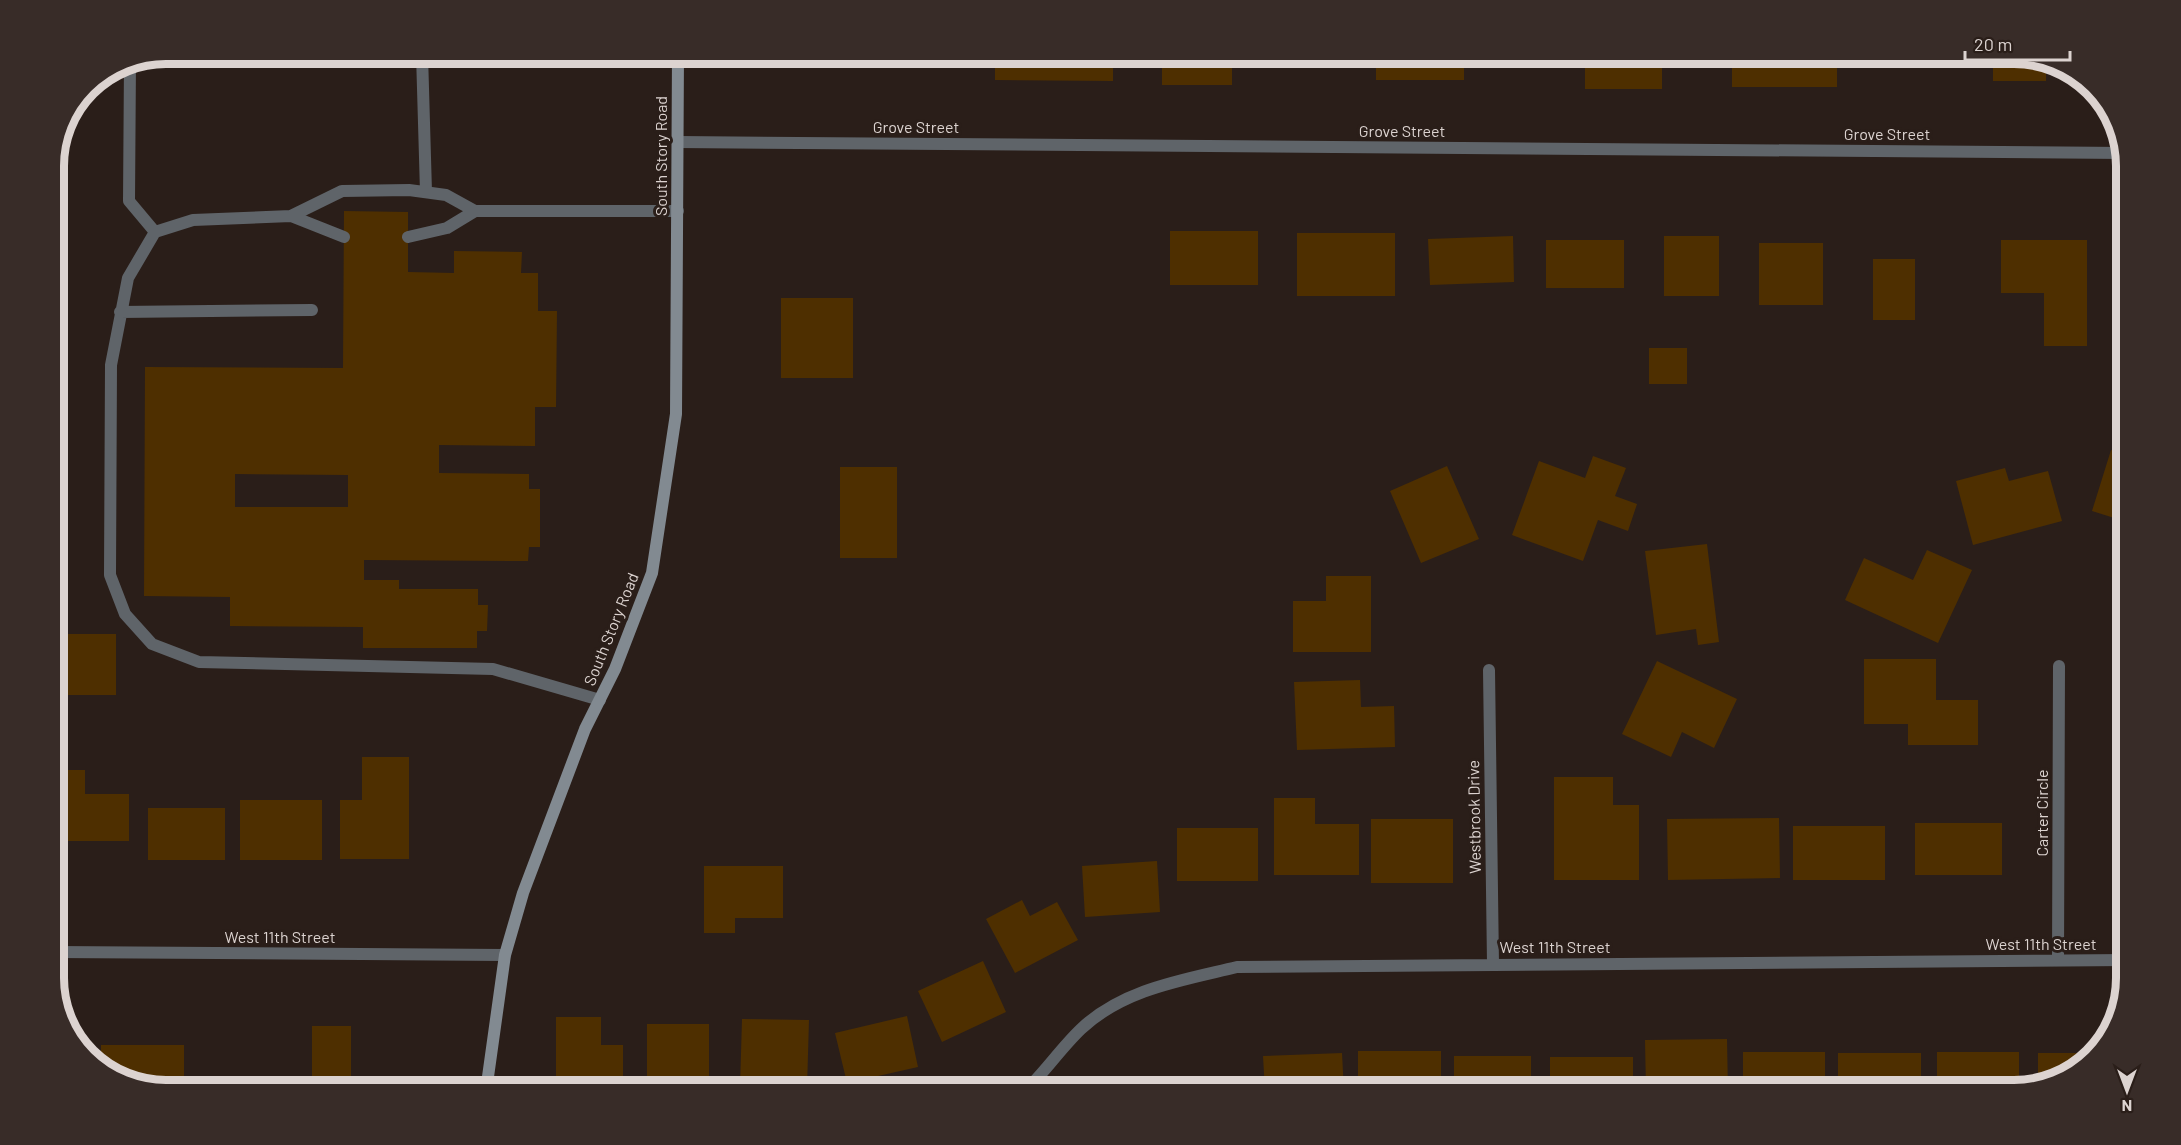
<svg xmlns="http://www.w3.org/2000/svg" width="2181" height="1145" font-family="Barlow,sans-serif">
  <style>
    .building { fill: #4e2f00; fill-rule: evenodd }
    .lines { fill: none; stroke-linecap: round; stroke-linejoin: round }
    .service { stroke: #5f6469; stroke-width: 12 }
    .minor { stroke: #5f6469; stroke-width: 12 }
    .secondary { stroke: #828a91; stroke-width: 12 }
    .labels { text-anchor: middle; stroke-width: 6; stroke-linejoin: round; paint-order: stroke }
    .street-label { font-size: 16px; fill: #dcd3d0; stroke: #2a1e19 }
    .rim { fill: none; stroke: #dcd3d0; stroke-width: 8 }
  </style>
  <rect width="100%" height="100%" fill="#2a1e19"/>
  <path class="building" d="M791,54H828V62L791,63Z
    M884,54H955V64L884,63Z
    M995,54H1113V81L995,80Z
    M1162,54H1232V85H1162Z
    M1376,54H1464V80H1376Z
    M1585,54H1662V89H1585Z
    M1732,54H1837V87H1732Z
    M1993,54H2015L2046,61V81H1993Z
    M344,211L408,212V272L454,273V251L522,252L521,273H538V311H557L556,407H535V446L439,445V473L529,474V489H540V547H529L528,561L364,560V580H399V589H478V605H488L487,631H477V648H363V627L230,626V597L144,596L145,367L343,368ZM235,474L348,475V507H235Z
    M1170,231H1258V285H1170Z
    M1297,233H1395V296H1297Z
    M1513,236L1514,282L1430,285L1428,239Z
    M1664,236H1719V296H1664Z
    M1546,240H1624V288H1546Z
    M2001,240H2087V346H2044V293H2001Z
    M1759,243H1823V305H1759Z
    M1873,259H1915V320H1873Z
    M781,298H853V378H781Z
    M1649,348H1687V384H1649Z
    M2111,450L2127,454V522L2092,511Z
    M1593,456L1626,468L1615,496L1637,504L1628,531L1598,520L1583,561L1512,535L1539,461L1585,478Z
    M1447,466L1479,539L1421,563L1390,491Z
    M840,467H897V558H840Z
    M2005,468L2009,481L2048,471L2062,521L1973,545L1956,481Z
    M1707,544L1719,642L1698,645L1696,629L1656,635L1645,551Z
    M1927,550L1972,570L1938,643L1845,600L1864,558L1913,580Z
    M1326,576H1371V652H1293V601H1326Z
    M54,634H116V695H54Z
    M1864,659H1936V700H1978V745H1908V724H1864Z
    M1657,661L1737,699L1714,748L1682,732L1671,757L1622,734Z
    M1360,680L1361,707L1394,706L1395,747L1297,750L1294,682Z
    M362,757H409V859H340V800H362Z
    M54,770H85V794H129V841H54Z
    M1554,777H1613V805H1639V880H1554Z
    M1274,798H1315V824H1359V875H1274Z
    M240,800H322V860H240Z
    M148,808H225V860H148Z
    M1779,818L1780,878L1668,880L1667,819Z
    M1371,819H1453V883H1371Z
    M1915,823H2002V875H1915Z
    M1793,826H1885V880H1793Z
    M1177,828H1258V881H1177Z
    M1157,861L1160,912L1085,917L1082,866Z
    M704,866H783V918H735V933H704Z
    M1022,900L1030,916L1057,902L1078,940L1015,973L986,919Z
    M983,961L1006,1012L942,1042L918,991Z
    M907,1016L918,1067L847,1083L835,1033Z
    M556,1017H601V1045H623V1088H556Z
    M742,1019L809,1020L807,1089L740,1087Z
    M647,1024H709V1086H647Z
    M68,1026H76V1044L73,1041Z
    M312,1026H351V1077H312Z
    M1727,1039L1728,1091H1646L1645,1040Z
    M101,1045H184V1091H166L116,1079L101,1066Z
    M1358,1051H1441V1091H1358Z
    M1743,1052H1825V1091H1743Z
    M1937,1052H2019V1090L1937,1091Z
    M1342,1053L1344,1091H1265L1263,1056Z
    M1838,1053H1921V1091H1838Z
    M2038,1053H2094L2077,1072L2038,1084Z
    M1454,1056H1531V1091H1454Z
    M1550,1057H1633V1091H1550Z
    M1186,1079L1195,1091H1169Z
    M285,1082L286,1091H252V1087Z"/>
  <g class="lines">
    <path class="service" d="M422,54L426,192
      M130,61L129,201L155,232
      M291,216L344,237
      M408,237L447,228L475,211
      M120,312L312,310
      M600,700L493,669L199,662L152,644L125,614L110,575L111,365L128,278L155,232L193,220L291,216L342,191L409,190L446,195L475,211H678"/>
    <path class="minor" d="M678,142L2125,153
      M1489,670L1493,964
      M54,952L505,955
      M2058,960L2059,666
      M1025,1091C1045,1072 1061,1048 1081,1029C1123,989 1183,980 1237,967L2127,960"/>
    <path class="secondary" d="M486,1091L505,955L523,893L585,729L615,669L652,573L676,414L678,54"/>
  </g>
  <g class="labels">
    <g class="street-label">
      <text x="916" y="133">Grove Street</text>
      <text x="1402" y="137">Grove Street</text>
      <text x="1887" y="140">Grove Street</text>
      <text transform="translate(661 156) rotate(-90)" y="6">South Story Road</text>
      <text transform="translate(611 629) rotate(-68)" y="6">South Story Road</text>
      <text transform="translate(2042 813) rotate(-90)" y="6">Carter Circle</text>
      <text transform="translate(1474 817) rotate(-91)" y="6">Westbrook Drive</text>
      <text x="280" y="943">West 11th Street</text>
      <text x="2041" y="950">West 11th Street</text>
      <text x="1555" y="953">West 11th Street</text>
    </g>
  </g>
  <path d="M0 0H2181V1145H0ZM166 64H2014A102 102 0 0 1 2116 166V978A102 102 0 0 1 2014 1080H166A102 102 0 0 1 64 978V166A102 102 0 0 1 166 64Z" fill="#382c28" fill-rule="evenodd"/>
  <path class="rim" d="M166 64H2014A102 102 0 0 1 2116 166V978A102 102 0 0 1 2014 1080H166A102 102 0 0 1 64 978V166A102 102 0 0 1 166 64Z"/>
  <g transform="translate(2127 1091) rotate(180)" stroke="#2a1e19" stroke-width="4.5" paint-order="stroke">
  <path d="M0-4.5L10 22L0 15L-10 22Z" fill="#dcd3d0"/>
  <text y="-9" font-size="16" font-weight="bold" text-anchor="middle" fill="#dcd3d0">N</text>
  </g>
  <path d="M1965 51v9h105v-9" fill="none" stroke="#dcd3d0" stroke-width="3"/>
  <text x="1974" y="51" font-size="18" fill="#dcd3d0" stroke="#2a1e19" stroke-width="4.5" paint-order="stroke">20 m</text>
</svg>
